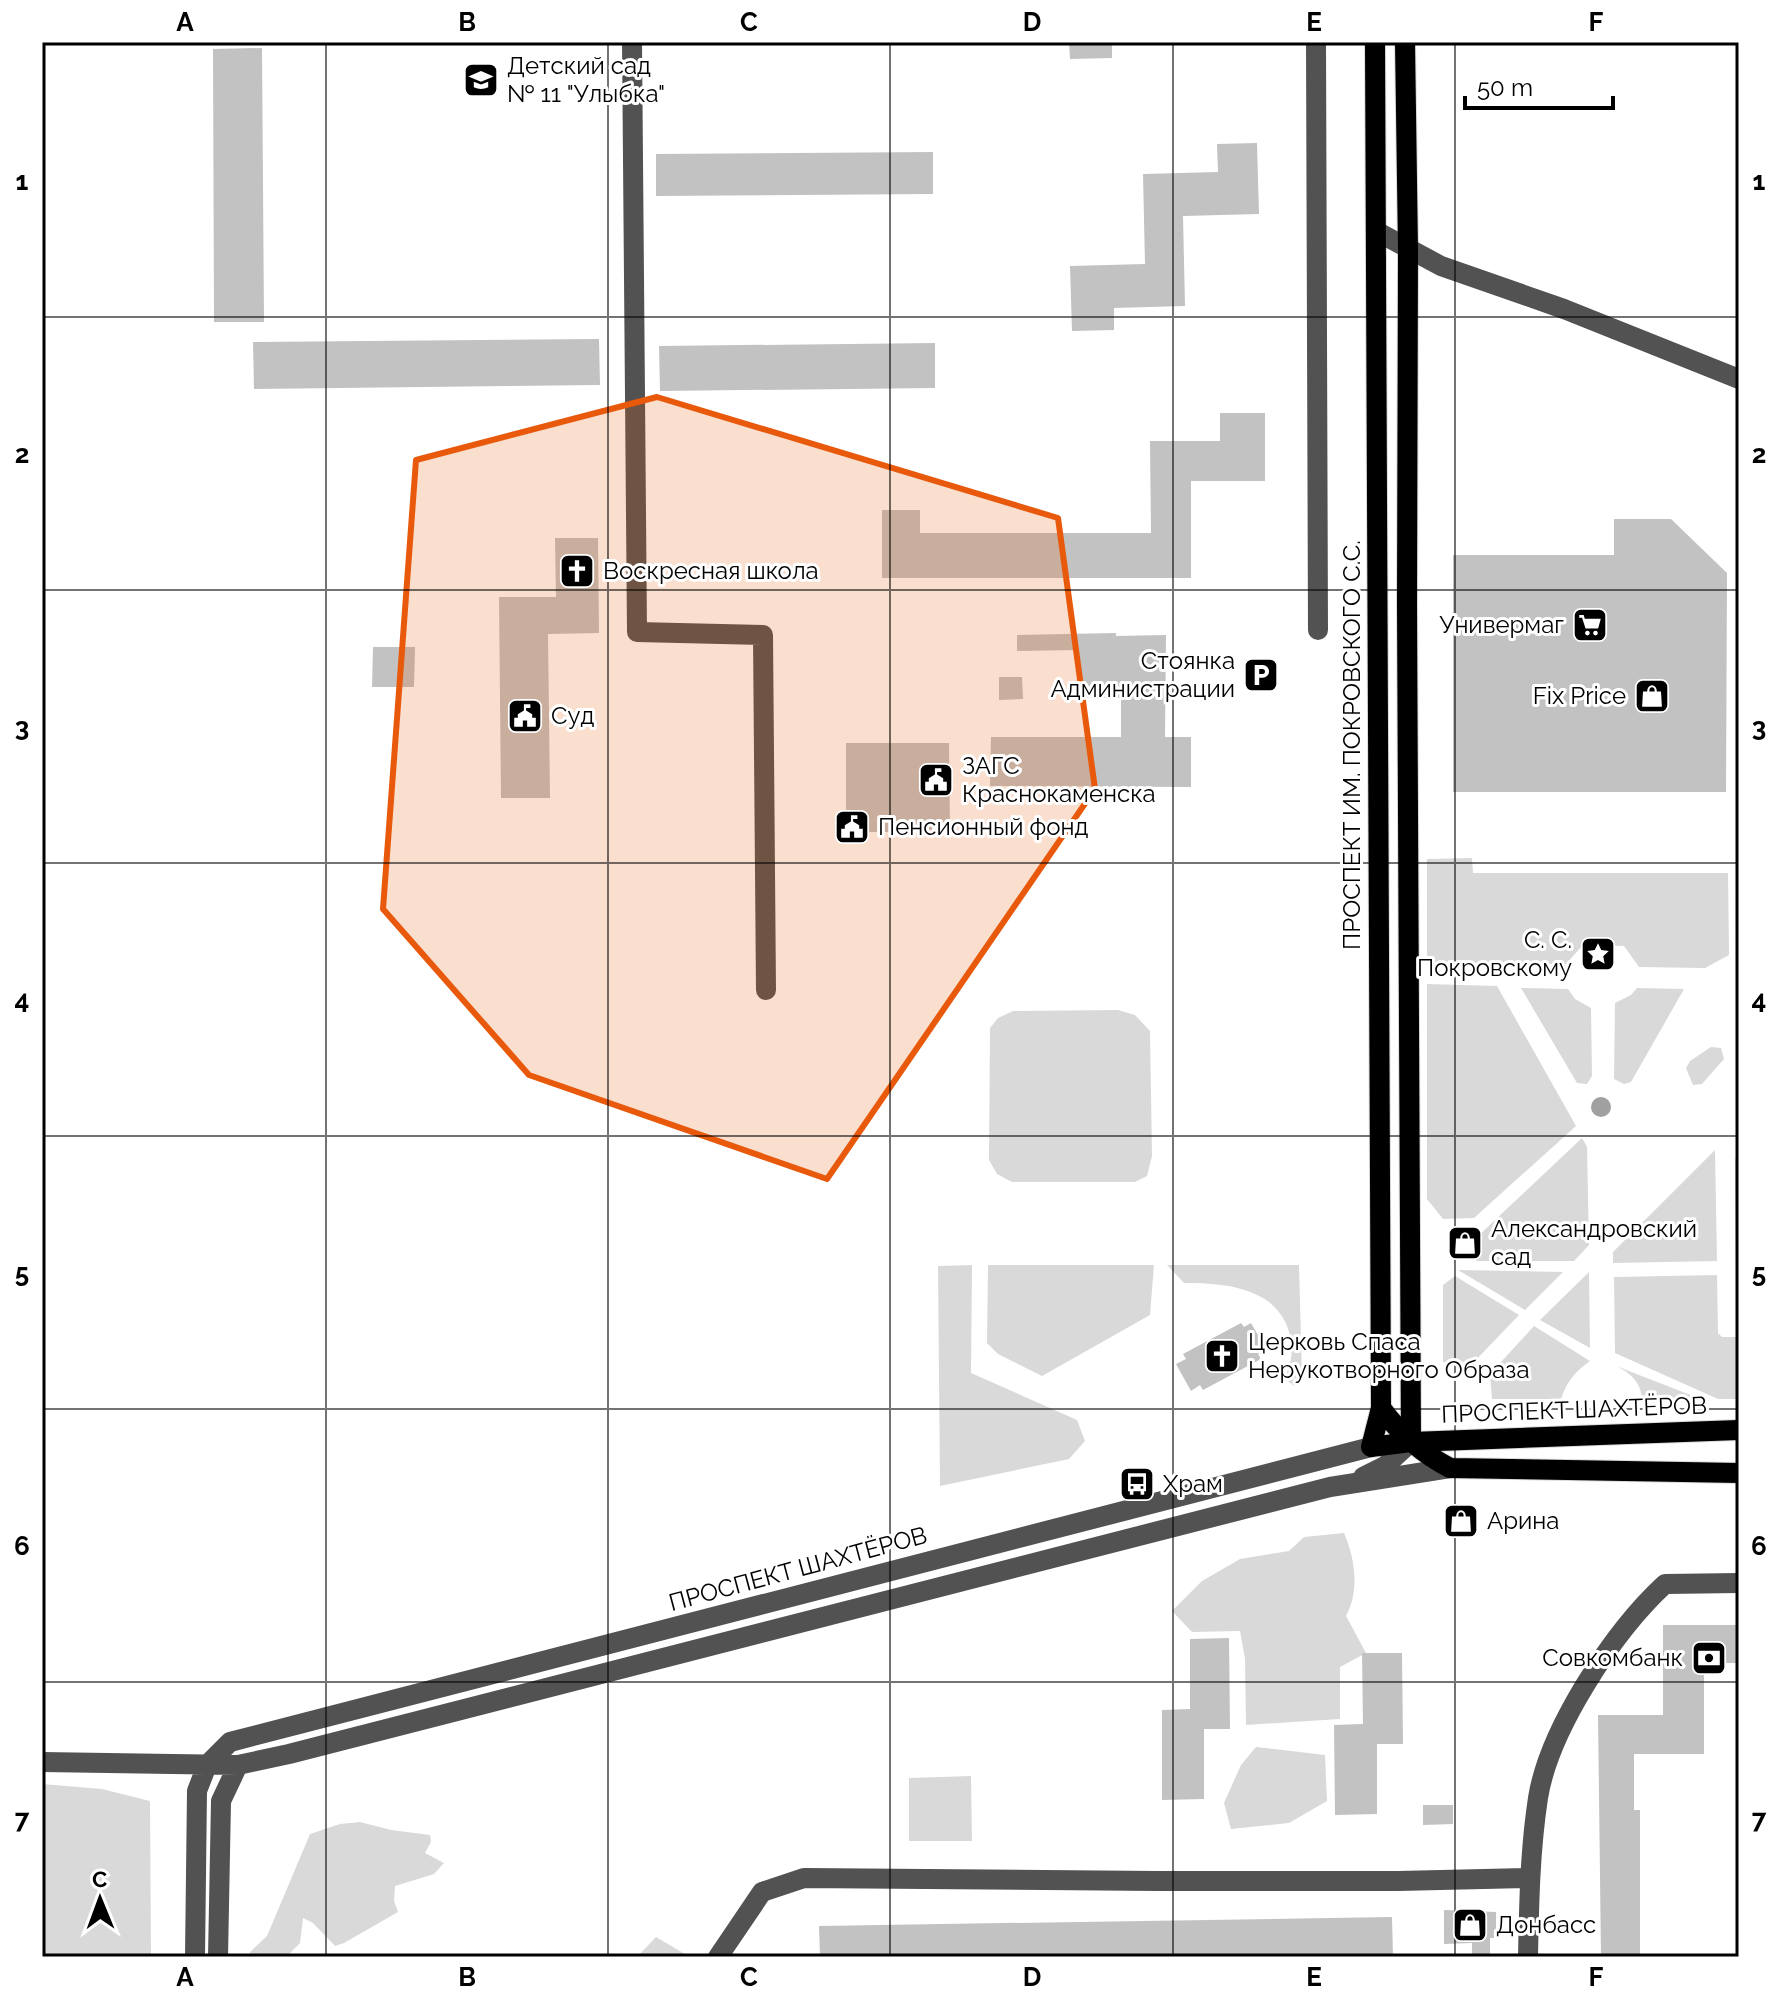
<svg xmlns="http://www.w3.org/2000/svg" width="1781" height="1999" font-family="Raleway,sans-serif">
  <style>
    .green { fill: #d9d9d9 }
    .water { fill: #a0a0a0 }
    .building { fill: #c2c2c2 }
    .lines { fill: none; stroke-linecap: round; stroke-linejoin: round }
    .major-casing { stroke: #dbdbdb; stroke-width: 22 }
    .minor { stroke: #525252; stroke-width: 20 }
    .major { stroke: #000; stroke-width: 20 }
    .marked { fill: #e8590c; fill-opacity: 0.2; stroke: #e8590c; stroke-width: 6; stroke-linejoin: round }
    .grid { fill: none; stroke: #000; stroke-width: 2; stroke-opacity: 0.55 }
    .labels { text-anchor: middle; stroke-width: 6; stroke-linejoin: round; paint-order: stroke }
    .poi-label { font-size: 24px; fill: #000; stroke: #fff; text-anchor: start }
    .street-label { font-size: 24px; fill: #000; stroke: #fff }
    .neatline { fill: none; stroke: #000; stroke-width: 3 }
    .grid-label { font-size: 26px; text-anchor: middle; font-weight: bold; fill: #000 }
  </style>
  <rect width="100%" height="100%" fill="#fff"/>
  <path class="green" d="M1472,858L1473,873H1728L1729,955L1705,968L1639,967L1624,946L1583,945L1566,964L1427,965V859Z
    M1427,984L1497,986L1576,1126L1474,1218L1443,1219L1427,1199Z
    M1521,988L1568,989L1575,999L1591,1008L1592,1076L1587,1084L1577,1083Z
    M1637,988L1684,989L1631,1082L1624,1084L1614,1079L1615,1003L1631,995Z
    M1118,1010L1135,1015L1150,1031L1152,1156L1147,1176L1135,1182H1012L997,1174L989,1160L990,1028L998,1018L1013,1011Z
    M1711,1047L1721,1048L1724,1059L1702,1084L1693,1085L1686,1068L1690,1061Z
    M1582,1138L1587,1147L1589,1245L1574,1261H1476V1238Z
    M1715,1150L1717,1261L1613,1263V1252Z
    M1739,1151V1271H1736L1735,1160Z
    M972,1265L971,1373L1077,1420L1085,1441L1069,1459L940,1486L938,1266Z
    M988,1265H1154L1150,1315L1042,1376L998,1354L987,1343Z
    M1167,1265H1299L1302,1376L1294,1386L1284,1378C1301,1349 1289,1309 1257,1295C1235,1284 1207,1283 1184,1283Z
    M1458,1270L1563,1272L1525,1310Z
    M1589,1272L1590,1348L1540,1320Z
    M1717,1275L1718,1333L1722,1337H1739V1399H1718L1615,1353L1614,1277Z
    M1455,1276L1519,1315L1473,1363L1443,1362V1285Z
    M1534,1326L1590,1361C1575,1372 1567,1381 1561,1399H1492L1490,1374Z
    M1616,1366L1706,1401L1642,1403C1643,1384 1631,1373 1616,1366Z
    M1344,1533C1355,1559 1360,1590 1346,1616L1366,1653L1340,1667V1719L1246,1725L1245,1659L1240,1631L1192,1632L1172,1611L1202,1581L1240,1559L1289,1551L1304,1537Z
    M1256,1747L1325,1755L1327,1801L1289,1823L1231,1829L1224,1803L1241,1765Z
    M971,1776L972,1841H909V1778Z
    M42,1784L102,1789L150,1801L151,1957H42Z
    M360,1822L391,1830L430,1835L431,1842L425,1853L444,1863L434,1874L395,1886L394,1901L398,1912L344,1943L335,1946L313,1923L303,1918L300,1943L286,1957H251L250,1952L267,1936L310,1834L340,1824Z
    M656,1937L690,1957H637Z"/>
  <path class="water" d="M1591 1107a10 10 0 1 1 20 0a10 10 0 1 1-20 0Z"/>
  <path class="building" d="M1069,42H1112V58L1070,59Z
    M262,48L264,322H214L213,49Z
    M1257,143L1259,214L1183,216L1185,306L1114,308V330L1072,331L1070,266L1145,264L1143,174L1218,172L1217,144Z
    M933,152V194L656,196V154Z
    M599,339L600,385L254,389L253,342Z
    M935,343V388L660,391L659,346Z
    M1220,413H1265V481H1191V578H882V510H920V533H1151L1150,441H1220Z
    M1614,519H1671L1727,573L1726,792H1453V555H1614Z
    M555,538H598L599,633L548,634L550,798H501L499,597H556Z
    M1116,633V636L1166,635L1165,737H1191V787L990,786L991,737H1121V698H1079L1078,650L1017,651V635Z
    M373,647H415L414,687H372Z
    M999,677H1022L1023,699L999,700Z
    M846,743H949L950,832H846Z
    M1456,1230H1474V1255L1456,1256Z
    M1241,1323L1244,1327L1251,1323L1266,1349L1258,1354L1261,1359L1203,1390L1200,1385L1191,1391L1176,1364L1186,1359L1183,1354Z
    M1663,1625H1739V1663H1704V1754H1634V1810H1640V1957H1601L1598,1715H1663Z
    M1229,1638L1230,1729H1204V1799L1162,1800V1710L1190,1709V1639Z
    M1362,1653H1402L1403,1744H1377V1814L1335,1815L1334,1725L1363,1724Z
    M1423,1805H1453V1824L1423,1825Z
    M1444,1910L1496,1912V1938H1490V1957H1472V1943L1444,1944Z
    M1392,1917L1393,1957H820L819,1926Z"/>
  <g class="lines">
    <g class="major-casing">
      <path id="major" d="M1375,42L1381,1408L1371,1447L1411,1442L1739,1430
        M1405,42L1408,250L1407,604L1411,1442
        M1381,1408C1400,1434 1421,1453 1450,1468L1739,1473"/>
    </g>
    <path class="minor" d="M632,42L637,632L763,635L766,990
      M1316,42L1318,630
      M1376,231L1441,266L1564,309L1739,379
      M1363,1477L1385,1466L1411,1442
      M42,1762L238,1765L289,1754L1330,1487L1450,1468
      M195,1957L197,1791L207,1765L230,1742L1371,1447
      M218,1957L221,1801L238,1765
      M718,1957L762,1892L804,1878L1157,1881H1398L1530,1878
      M1528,1957C1529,1904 1530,1850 1538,1798C1549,1729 1614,1631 1665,1584L1739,1583"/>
    <use href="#major" class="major"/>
  </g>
  <path class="marked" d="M657,397L1058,518L1095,789L827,1179L529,1075L383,909L416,460Z"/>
  <path class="grid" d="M326,42V1957M608,42V1957M890,42V1957M1173,42V1957M1455,42V1957M42,317H1739M42,590H1739M42,863H1739M42,1136H1739M42,1409H1739M42,1682H1739"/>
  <defs>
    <g id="school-square" transform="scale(1.8)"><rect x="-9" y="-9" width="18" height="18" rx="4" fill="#000" stroke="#fff"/><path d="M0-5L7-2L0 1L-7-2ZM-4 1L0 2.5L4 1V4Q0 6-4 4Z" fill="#fff"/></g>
    <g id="church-square" transform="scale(1.8)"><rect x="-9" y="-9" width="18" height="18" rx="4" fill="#000" stroke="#fff"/><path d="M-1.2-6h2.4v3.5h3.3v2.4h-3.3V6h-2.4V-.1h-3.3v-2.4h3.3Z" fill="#fff"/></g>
    <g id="supermarket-square" transform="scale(1.8)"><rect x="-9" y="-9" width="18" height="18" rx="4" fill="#000" stroke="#fff"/><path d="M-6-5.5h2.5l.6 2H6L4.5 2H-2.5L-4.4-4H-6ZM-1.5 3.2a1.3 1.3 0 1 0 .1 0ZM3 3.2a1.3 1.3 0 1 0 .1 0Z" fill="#fff"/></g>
    <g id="parking-square" transform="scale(1.8)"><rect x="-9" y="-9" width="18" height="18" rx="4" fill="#000" stroke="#fff"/><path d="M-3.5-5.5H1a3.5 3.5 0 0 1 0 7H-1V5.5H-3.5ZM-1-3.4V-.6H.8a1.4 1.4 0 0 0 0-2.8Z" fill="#fff"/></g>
    <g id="shop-square" transform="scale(1.8)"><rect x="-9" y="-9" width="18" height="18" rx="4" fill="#000" stroke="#fff"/><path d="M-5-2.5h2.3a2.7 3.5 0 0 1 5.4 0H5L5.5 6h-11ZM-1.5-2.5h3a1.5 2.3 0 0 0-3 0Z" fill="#fff"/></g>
    <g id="civic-square" transform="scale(1.8)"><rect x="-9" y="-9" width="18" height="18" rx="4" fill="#000" stroke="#fff"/><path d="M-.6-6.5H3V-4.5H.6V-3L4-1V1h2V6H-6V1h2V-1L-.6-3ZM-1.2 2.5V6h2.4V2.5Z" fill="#fff"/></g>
    <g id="sight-square" transform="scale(1.8)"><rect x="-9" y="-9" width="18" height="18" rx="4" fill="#000" stroke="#fff"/><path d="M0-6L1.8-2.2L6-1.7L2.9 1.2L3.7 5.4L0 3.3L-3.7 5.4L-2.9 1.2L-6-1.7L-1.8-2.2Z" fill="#fff"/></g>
    <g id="bus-square" transform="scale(1.8)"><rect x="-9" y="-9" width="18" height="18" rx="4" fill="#000" stroke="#fff"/><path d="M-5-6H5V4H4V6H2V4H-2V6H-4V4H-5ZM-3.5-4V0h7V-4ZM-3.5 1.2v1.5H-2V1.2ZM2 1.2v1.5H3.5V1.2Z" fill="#fff"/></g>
    <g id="bank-square" transform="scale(1.8)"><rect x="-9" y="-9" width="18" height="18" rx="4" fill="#000" stroke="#fff"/><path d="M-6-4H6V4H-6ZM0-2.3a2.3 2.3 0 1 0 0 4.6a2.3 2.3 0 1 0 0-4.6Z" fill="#fff"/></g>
  </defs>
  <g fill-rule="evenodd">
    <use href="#school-square" x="481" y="80"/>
    <use href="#church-square" x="577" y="571"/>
    <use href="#supermarket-square" x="1590" y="625"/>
    <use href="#parking-square" x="1261" y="675"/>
    <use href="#shop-square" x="1652" y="696"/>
    <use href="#civic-square" x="525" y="716"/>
    <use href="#civic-square" x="936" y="780"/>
    <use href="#civic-square" x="852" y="827"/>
    <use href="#sight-square" x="1598" y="954"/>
    <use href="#shop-square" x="1465" y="1243"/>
    <use href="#church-square" x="1222" y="1356"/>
    <use href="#bus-square" x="1137" y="1484"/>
    <use href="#shop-square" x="1461" y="1521"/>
    <use href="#bank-square" x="1709" y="1658"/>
    <use href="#shop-square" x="1470" y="1925"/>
  </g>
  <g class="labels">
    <g class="poi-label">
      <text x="507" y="74">Детский сад<tspan x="507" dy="28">№ 11 "Улыбка"</tspan></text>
      <text x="603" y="579">Воскресная школа</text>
      <text x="1564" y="633" text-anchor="end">Универмаг</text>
      <text x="1235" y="669" text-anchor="end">Стоянка<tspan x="1235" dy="28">Администрации</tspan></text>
      <text x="1626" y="704" text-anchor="end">Fix Price</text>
      <text x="551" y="724">Суд</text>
      <text x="962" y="774">ЗАГС<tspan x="962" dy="28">Краснокаменска</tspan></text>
      <text x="878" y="835">Пенсионный фонд</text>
      <text x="1572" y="948" text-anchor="end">С. С.<tspan x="1572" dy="28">Покровскому</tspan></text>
      <text x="1491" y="1237">Александровский<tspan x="1491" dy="28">сад</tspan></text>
      <text x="1248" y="1350">Церковь Спаса<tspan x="1248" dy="28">Нерукотворного Образа</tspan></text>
      <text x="1163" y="1492">Храм</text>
      <text x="1487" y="1529">Арина</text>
      <text x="1683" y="1666" text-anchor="end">Совкомбанк</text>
      <text x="1496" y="1933">Донбасс</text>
    </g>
    <g class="street-label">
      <text transform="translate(1352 745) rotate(-90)" y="8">ПРОСПЕКТ ИМ. ПОКРОВСКОГО С.С.</text>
      <text transform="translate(1574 1410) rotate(-2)" y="8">ПРОСПЕКТ ШАХТЁРОВ</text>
      <text transform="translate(798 1569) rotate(-15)" y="8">ПРОСПЕКТ ШАХТЁРОВ</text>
    </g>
  </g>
  <rect width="1781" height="1999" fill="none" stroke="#ffffff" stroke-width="88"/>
  <g transform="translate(100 1899) rotate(359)" stroke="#ffffff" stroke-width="6" paint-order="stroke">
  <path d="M0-6L14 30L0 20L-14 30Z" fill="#000000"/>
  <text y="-12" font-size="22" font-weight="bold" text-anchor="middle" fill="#000000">С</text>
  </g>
  <path d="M1465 96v12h148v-12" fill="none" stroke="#000000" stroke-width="4"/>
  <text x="1477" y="96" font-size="24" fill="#000000" stroke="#ffffff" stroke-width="6" paint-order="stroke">50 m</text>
  <rect x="44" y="44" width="1693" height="1911" class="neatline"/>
  <g class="grid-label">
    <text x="185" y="31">A</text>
    <text x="467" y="31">B</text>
    <text x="749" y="31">C</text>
    <text x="1032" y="31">D</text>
    <text x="1314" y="31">E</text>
    <text x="1596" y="31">F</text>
    <text x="22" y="190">1</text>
    <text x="1759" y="190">1</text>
    <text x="22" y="463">2</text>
    <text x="1759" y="463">2</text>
    <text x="22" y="736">3</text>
    <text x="1759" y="736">3</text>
    <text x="22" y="1009">4</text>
    <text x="1759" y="1009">4</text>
    <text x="22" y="1282">5</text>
    <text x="1759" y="1282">5</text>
    <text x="22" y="1555">6</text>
    <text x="1759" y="1555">6</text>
    <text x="22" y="1828">7</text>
    <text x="1759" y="1828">7</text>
    <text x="185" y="1986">A</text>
    <text x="467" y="1986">B</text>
    <text x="749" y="1986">C</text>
    <text x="1032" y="1986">D</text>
    <text x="1314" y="1986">E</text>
    <text x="1596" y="1986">F</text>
  </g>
</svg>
